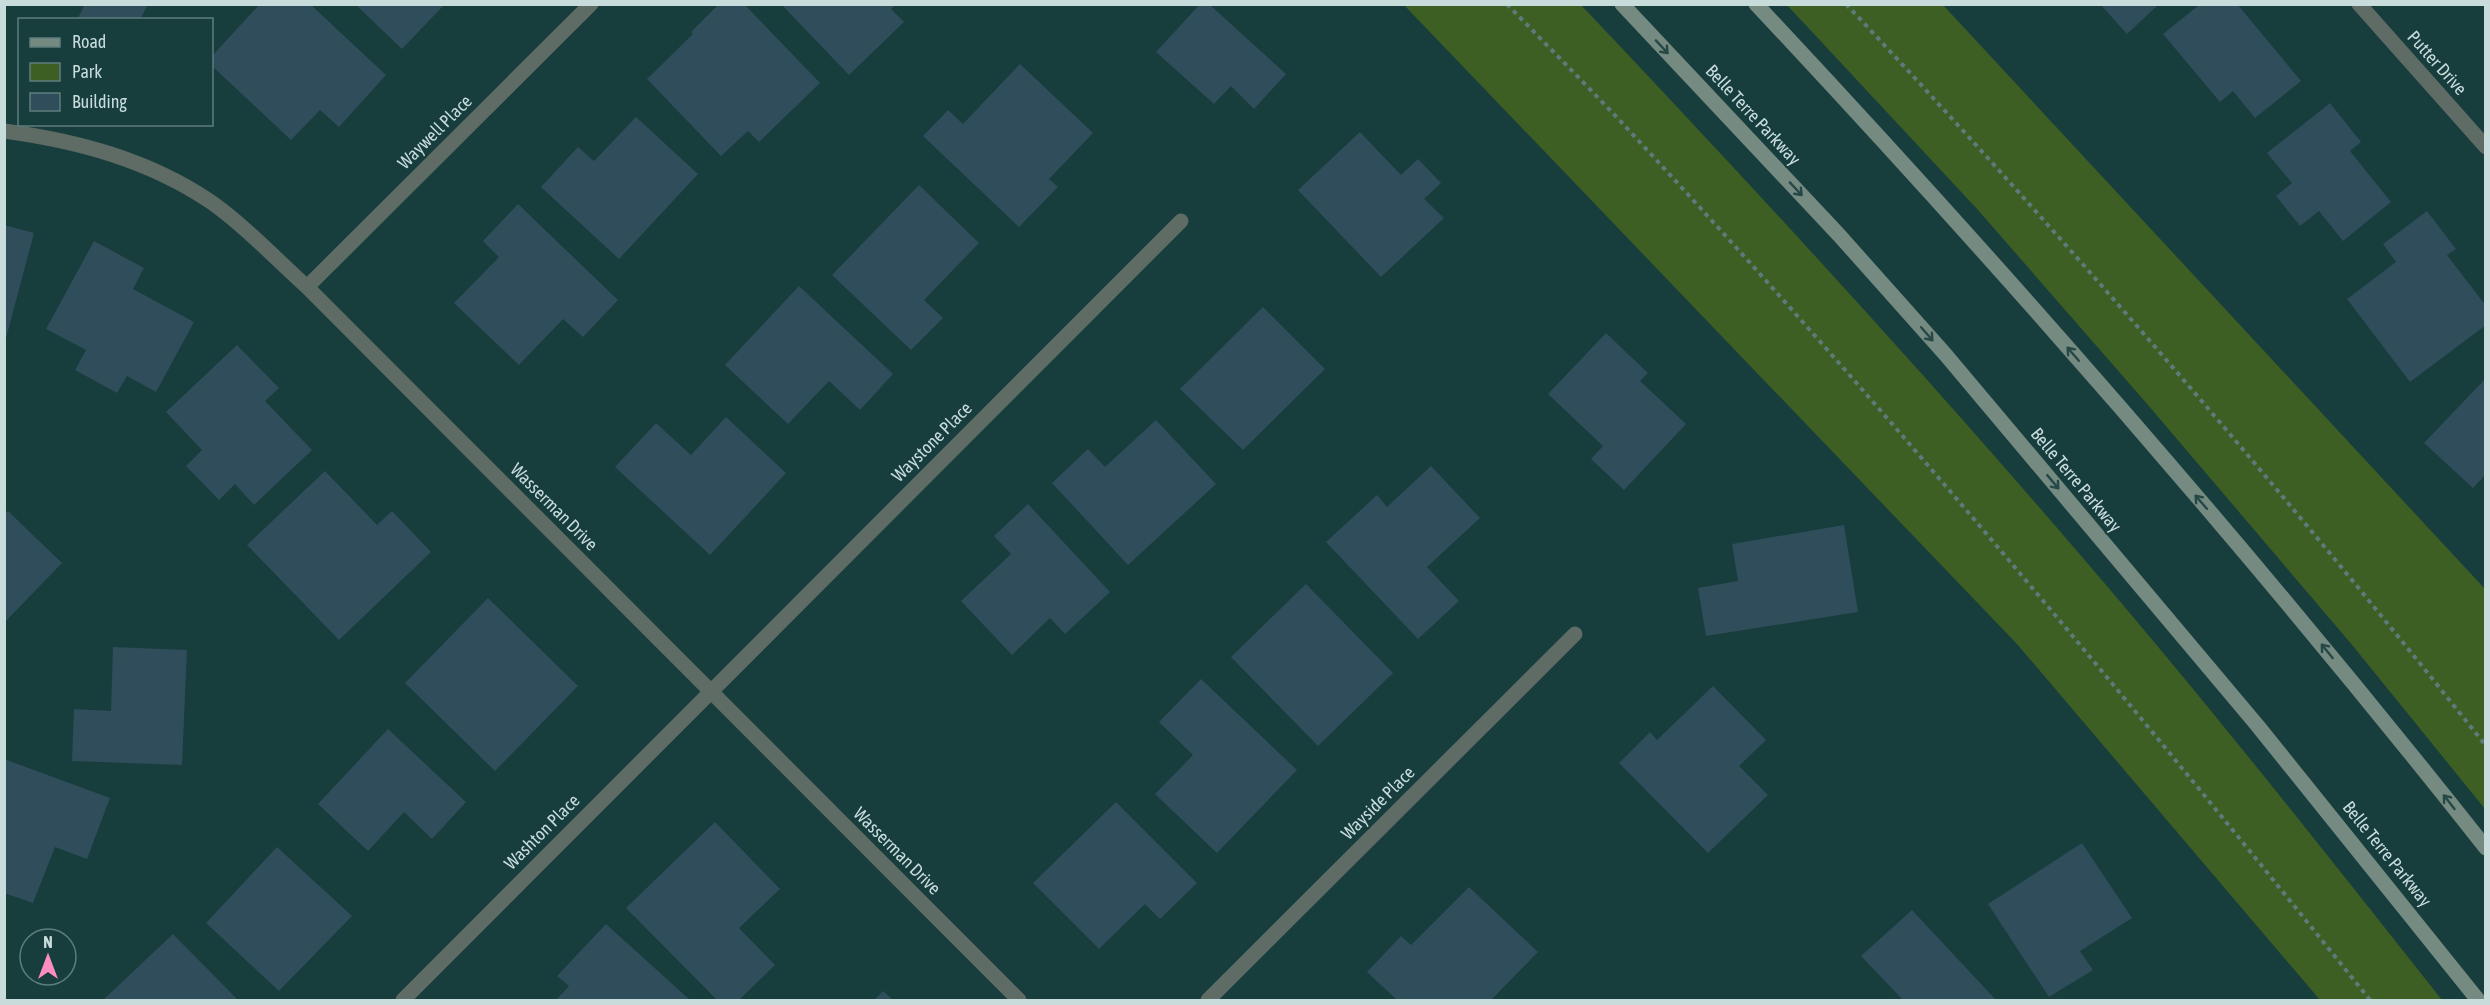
<svg xmlns="http://www.w3.org/2000/svg" width="2490" height="1005" font-family="'Asap Condensed',sans-serif">
  <style>
    .green { fill: #3e5f23 }
    .building { fill: #2f4d5a }
    .lines { fill: none; stroke-linecap: round; stroke-linejoin: round }
    .path { stroke: #5c7b7b; stroke-width: 4; stroke-dasharray: 4.5 4.5; stroke-linecap: butt }
    .minor { stroke: #5f6c66; stroke-width: 15 }
    .secondary { stroke: #758a80; stroke-width: 15 }
    .oneway { stroke: #264947 }
    .labels { text-anchor: middle; stroke-width: 4.5; stroke-linejoin: round; paint-order: stroke }
    .street-label { font-size: 18px; fill: #c8dcdc; stroke: #183d3d }
  </style>
  <rect width="100%" height="100%" fill="#183d3d"/>
  <path class="green" d="M1404,5H1581C1764,198 1945,395 2118,599C2229,730 2335,865 2442,1000H2320L2017,644Z
    M1787,5H1943L2485,589V809L2353,646L2148,405L1978,210Z"/>
  <path class="building" d="M85,4H148L140,20H77Z
    M260,4H310L386,75L339,127L320,110L291,140L212,66V56Z
    M355,4H445L402,49Z
    M719,4H744L820,83L759,142L748,131L721,156L647,79L693,34L691,32Z
    M781,4H896L891,9L904,22L849,75Z
    M1200,4H1209L1286,74L1254,109L1231,86L1214,104L1156,52Z
    M2100,4H2159L2127,34Z
    M2199,5H2238L2301,81L2255,118L2233,91L2220,102L2163,34Z
    M1020,64L1093,133L1049,179L1058,187L1019,227L923,136L948,110L963,124Z
    M2330,103L2361,142L2350,151L2391,202L2343,241L2319,211L2300,226L2276,196L2292,183L2267,153Z
    M636,117L698,174L619,259L541,187L578,147L594,161Z
    M1360,132L1401,175L1418,159L1441,183L1424,199L1444,218L1381,277L1298,190Z
    M919,185L979,243L924,300L943,318L911,350L832,275Z
    M518,204L618,300L583,337L563,319L519,365L454,303L499,257L483,241Z
    M2427,211L2456,249L2447,255L2486,306V325L2410,382L2347,299L2396,262L2383,244Z
    M4,225L34,233L5,342H4Z
    M94,241L144,268L133,289L194,322L156,392L127,376L117,393L75,370L86,350L46,329Z
    M799,286L893,374L860,410L829,381L788,424L725,365Z
    M1263,307L1325,369L1243,450L1180,389Z
    M1606,333L1648,373L1640,381L1686,424L1624,490L1591,459L1603,446L1548,394Z
    M237,345L279,388L265,401L312,450L254,505L235,484L219,500L186,466L202,450L166,412Z
    M2486,378V474L2473,488L2424,443Z
    M726,417L786,473L710,555L615,467L656,423L691,455Z
    M1156,420L1216,484L1128,565L1052,483L1088,449L1105,467Z
    M1431,466L1480,518L1427,567L1459,601L1418,639L1326,542L1377,495L1387,507Z
    M325,471L377,525L392,511L431,552L339,640L247,545Z
    M1028,504L1110,592L1065,634L1050,618L1012,655L961,601L1011,554L994,536Z
    M8,511L62,563L4,623V515Z
    M1844,525L1858,612L1706,636L1698,588L1738,581L1732,544Z
    M1306,584L1393,673L1318,746L1231,657Z
    M488,598L578,686L495,771L405,683Z
    M113,647L187,650L182,765L72,761L74,709L111,711Z
    M1201,679L1297,770L1217,853L1155,794L1193,755L1159,722Z
    M1713,686L1766,740L1739,766L1768,795L1708,853L1619,763L1650,732L1657,740Z
    M388,729L466,802L432,839L404,812L368,851L318,804Z
    M4,759L110,798L87,859L55,847L33,903L4,893Z
    M1116,802L1197,883L1160,919L1145,904L1099,949L1033,883Z
    M715,822L780,889L739,928L775,965L739,1000H717L626,908Z
    M2082,843L2132,918L2080,951L2093,970L2049,997L1988,904Z
    M277,847L352,916L279,991L206,923Z
    M1469,887L1538,952L1491,1000H1397L1367,972L1401,936L1411,945Z
    M1912,910L1996,1000H1903L1861,956Z
    M606,924L690,1000H556L569,986L557,976Z
    M173,934L238,1000H103Z
    M883,991L893,1000H874Z"/>
  <g class="lines">
    <path class="path" d="M1507,4C1550,49 1594,92 1636,138C1893,415 2134,706 2370,1000
      M1846,4C2069,242 2283,490 2486,746"/>
    <path class="minor" d="M2359,4L2486,147
      M4,131C78,141 149,160 211,202C245,226 276,259 307,287L1019,1000
      M307,287L591,4
      M403,1000L1181,221
      M1208,1000L1575,634"/>
    <path class="secondary" d="M1622,4L1839,235L1945,354L2257,725L2478,1000
      M1756,4C2011,276 2255,556 2486,848"/>
  </g>
  <defs><path id="oneway-shaft" d="M-6 0H5M1.5-3L5.5 0L1.5 3" fill="none" stroke-width="1.6" stroke-linecap="round" stroke-linejoin="round" transform="scale(1.5)"/></defs>
  <g class="oneway">
    <use href="#oneway-shaft" transform="translate(1662 47) rotate(47)"/>
    <use href="#oneway-shaft" transform="translate(1796 189) rotate(47)"/>
    <use href="#oneway-shaft" transform="translate(1927 334) rotate(49)"/>
    <use href="#oneway-shaft" transform="translate(2073 354) rotate(-131)"/>
    <use href="#oneway-shaft" transform="translate(2053 482) rotate(50)"/>
    <use href="#oneway-shaft" transform="translate(2201 502) rotate(-131)"/>
    <use href="#oneway-shaft" transform="translate(2327 651) rotate(-129)"/>
    <use href="#oneway-shaft" transform="translate(2449 802) rotate(-128)"/>
  </g>
  <g class="labels">
    <g class="street-label">
      <text transform="translate(2437 63) rotate(48)" y="6">Putter Drive</text>
      <text transform="translate(1753 115) rotate(47)" y="6">Belle Terre Parkway</text>
      <text transform="translate(435 132) rotate(-45)" y="6">Waywell Place</text>
      <text transform="translate(932 442) rotate(-45)" y="6">Waystone Place</text>
      <text transform="translate(2076 480) rotate(50)" y="6">Belle Terre Parkway</text>
      <text transform="translate(554 507) rotate(45)" y="6">Wasserman Drive</text>
      <text transform="translate(1378 803) rotate(-45)" y="6">Wayside Place</text>
      <text transform="translate(542 832) rotate(-45)" y="6">Washton Place</text>
      <text transform="translate(897 851) rotate(45)" y="6">Wasserman Drive</text>
      <text transform="translate(2387 854) rotate(51)" y="6">Belle Terre Parkway</text>
    </g>
  </g>
  <rect width="2490" height="1005" fill="none" stroke="#c8dcdc" stroke-width="12"/>
  <rect x="18" y="18" width="195" height="108" fill="#183d3d" stroke="#5e7d7d" stroke-width="1.5"/>
  <rect x="30" y="38" width="30" height="9" fill="#758a80" stroke="#5e7d7d" stroke-width="1.5"/>
  <text x="72" y="48" font-size="18" fill="#c8dcdc">Road</text>
  <rect x="30" y="63" width="30" height="18" fill="#3e5f23" stroke="#5e7d7d" stroke-width="1.5"/>
  <text x="72" y="78" font-size="18" fill="#c8dcdc">Park</text>
  <rect x="30" y="93" width="30" height="18" fill="#2f4d5a" stroke="#5e7d7d" stroke-width="1.5"/>
  <text x="72" y="108" font-size="18" fill="#c8dcdc">Building</text>
  <g transform="translate(48 957)"><circle r="28" fill="#183d3d" stroke="#5e7d7d" stroke-width="1.5"/>
  <path d="M0-4.5L10 22L0 15L-10 22Z" fill="#fe8ebd"/>
  <text y="-9" font-size="16" font-weight="bold" text-anchor="middle" fill="#c8dcdc">N</text>
  </g>
</svg>
